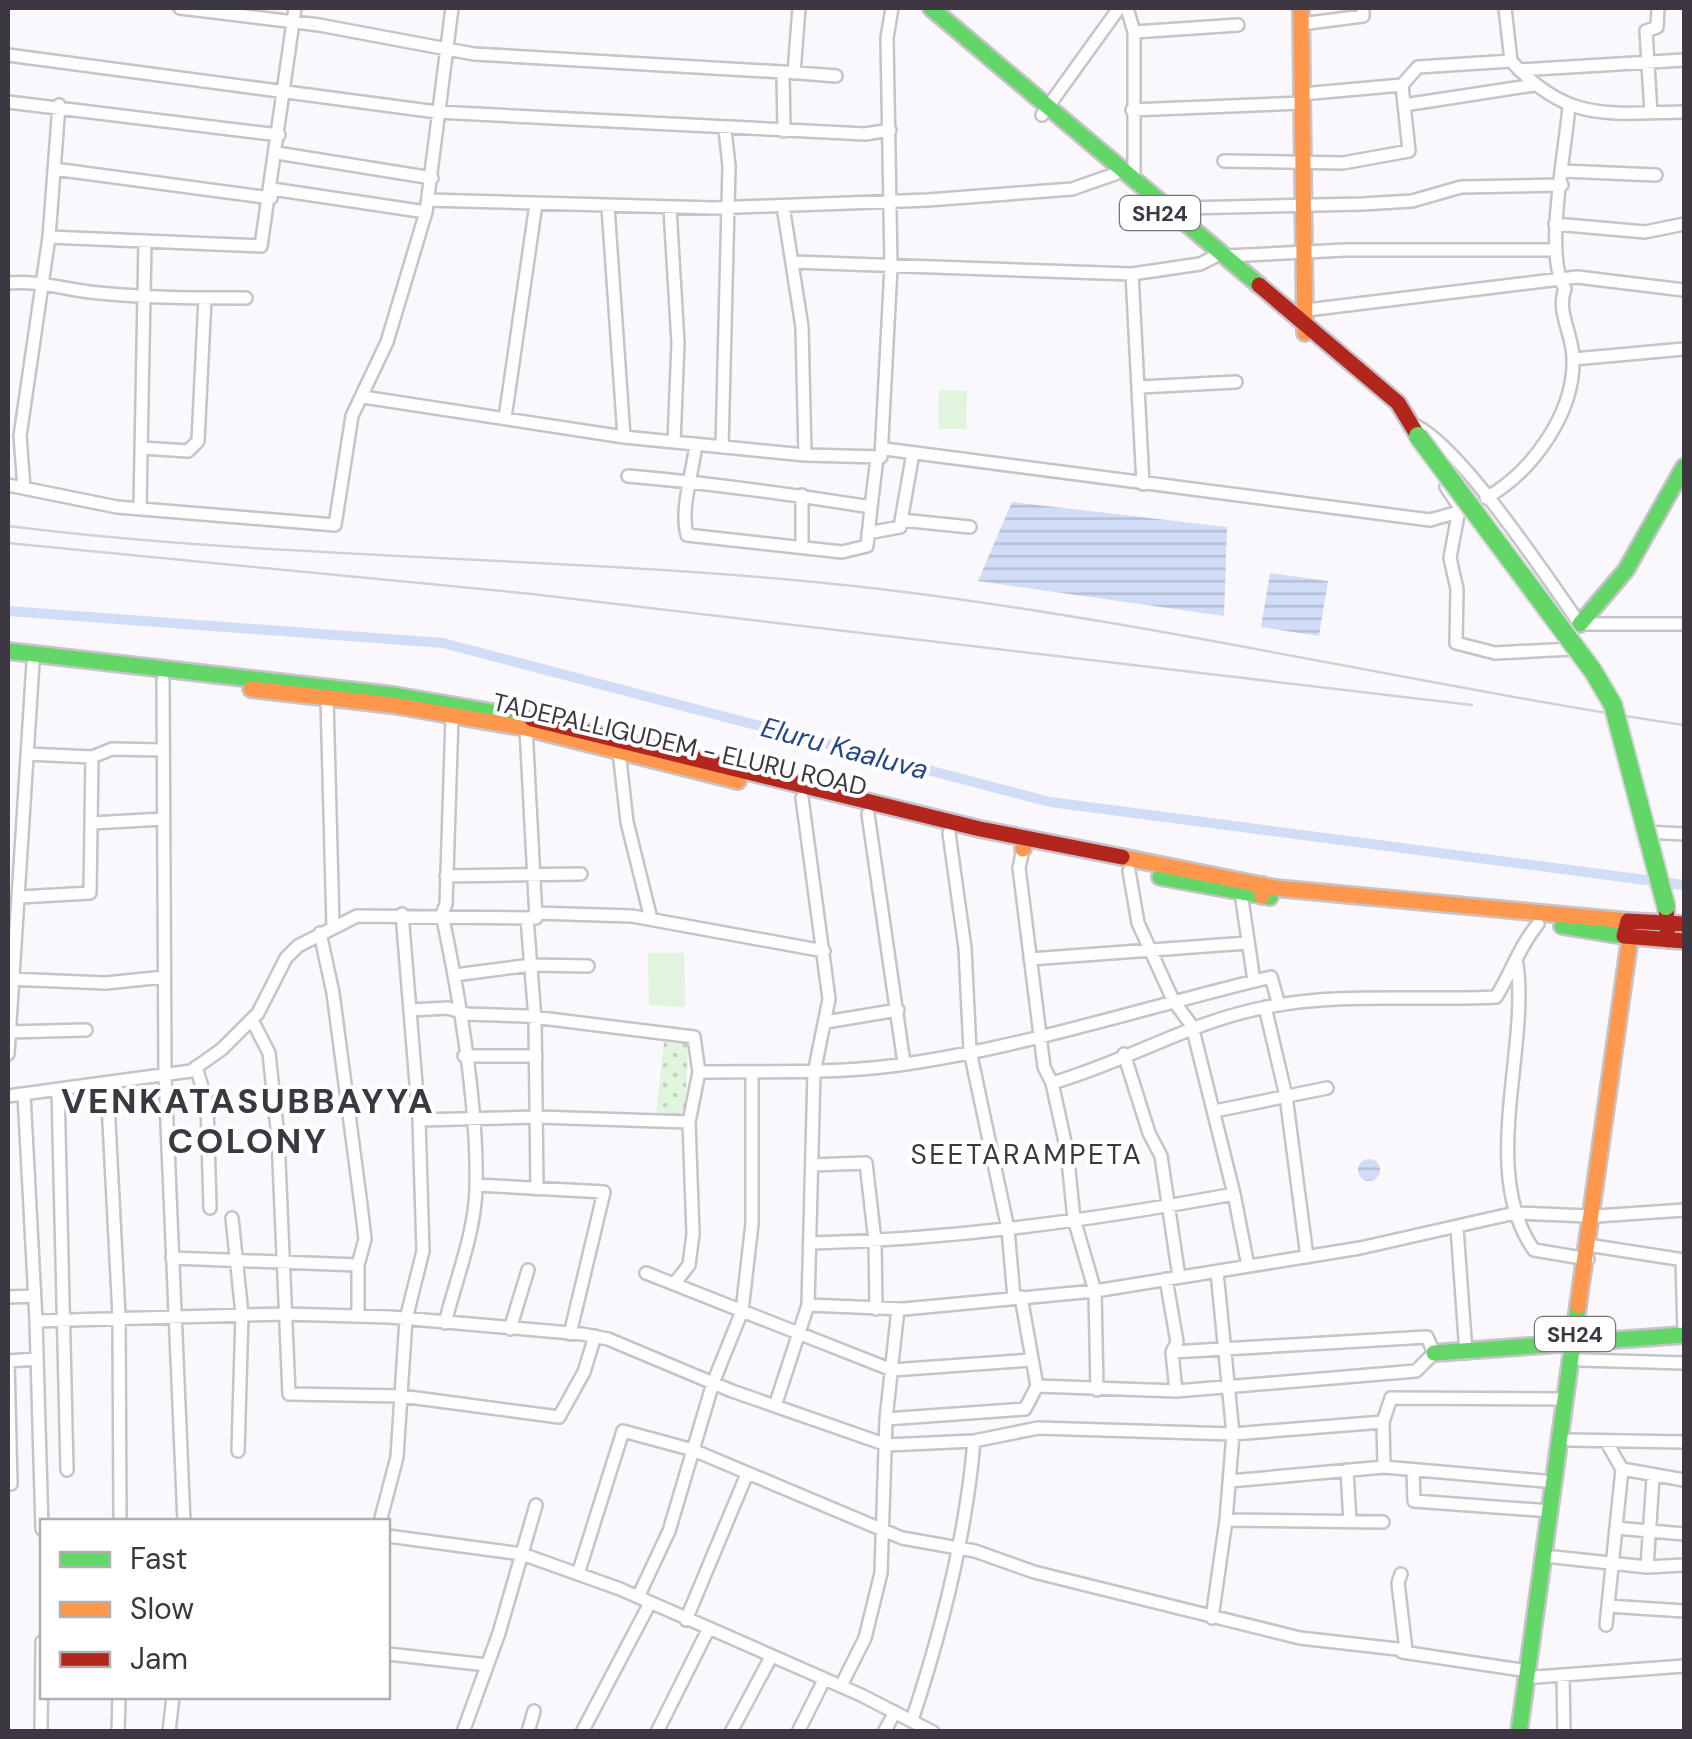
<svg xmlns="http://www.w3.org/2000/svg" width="1692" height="1739" font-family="'DM Sans',sans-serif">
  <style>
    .grass { fill: url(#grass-dots) }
    .park { fill: #e1f4de }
    .water { fill: url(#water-rules) }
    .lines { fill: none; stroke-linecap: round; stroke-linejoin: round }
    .canal { stroke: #d1ddf6; stroke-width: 10 }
    .street-casing { stroke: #c6c3c9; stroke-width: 16 }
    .fast-casing { stroke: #c6c3c9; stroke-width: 20 }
    .slow-casing { stroke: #c6c3c9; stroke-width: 20 }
    .jam-casing { stroke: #c6c3c9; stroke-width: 20 }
    .street { stroke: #fefeff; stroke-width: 11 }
    .fast { stroke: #63d668; stroke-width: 15 }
    .slow { stroke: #ff974d; stroke-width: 15 }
    .jam { stroke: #b3261e; stroke-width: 15 }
    .rail { stroke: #d2d1d2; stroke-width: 2.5 }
    .fast-bridge-casing { stroke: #d7d5d8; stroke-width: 22; stroke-linecap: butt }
    .fast-bridge { stroke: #63d668; stroke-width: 18 }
    .labels { text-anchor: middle; stroke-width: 8; stroke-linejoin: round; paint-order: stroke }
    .shield { fill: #fff; stroke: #77737a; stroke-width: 2.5 }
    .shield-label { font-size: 22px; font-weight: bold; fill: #3d3741 }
    .street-label { font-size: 25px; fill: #3d3741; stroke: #fff }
    .water-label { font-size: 28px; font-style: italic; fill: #26488a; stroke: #fff }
    .neighbourhood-label { font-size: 28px; letter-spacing: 2.5px; fill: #3d3741; stroke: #fff }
    .district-label { font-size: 35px; font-weight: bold; letter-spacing: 2.5px; fill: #3d3741; stroke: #fff }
  </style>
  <defs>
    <pattern id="grass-dots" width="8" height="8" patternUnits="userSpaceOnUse" patternTransform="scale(2.5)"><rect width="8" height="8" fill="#e1f4de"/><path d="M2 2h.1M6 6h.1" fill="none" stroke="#c2d2c0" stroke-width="1.8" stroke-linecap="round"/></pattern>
    <pattern id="water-rules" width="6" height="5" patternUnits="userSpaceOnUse" patternTransform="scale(2.5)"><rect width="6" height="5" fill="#d1ddf6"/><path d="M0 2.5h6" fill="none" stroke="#b4bed4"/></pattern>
  </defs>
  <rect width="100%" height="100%" fill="#faf8fc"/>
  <path class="grass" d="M664,1042L688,1043L685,1117L656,1115Z"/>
  <path class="park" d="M939,390L967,391L966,429H938Z
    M648,953H684L685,1007L649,1005Z"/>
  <path class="water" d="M1012,502L1227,527L1224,616L978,581Z
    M1270,573L1328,581L1319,636L1261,627Z
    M1358 1170a11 11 0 1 1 22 0a11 11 0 1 1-22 0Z"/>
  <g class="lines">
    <path class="canal" d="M8,611L443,643L1050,802L1684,885"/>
    <g class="street-casing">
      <path id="street" d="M180,8L319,25L474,54L783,72L784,131
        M1127,8L1134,32V179
        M1505,8L1511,61C1568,123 1607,113 1684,112
        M1301,24L1363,16V8
        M1134,32L1238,25
        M8,55L437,112L865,134L890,130
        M1519,70L1684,60
        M787,72L836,76
        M794,73L799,8
        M1402,85L1418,67L1511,61
        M8,102L279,135
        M1404,105L1534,85
        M1132,110L1302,103
        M1651,113L1646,31L1657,27L1658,8
        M1042,115L1119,8
        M277,153L432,178
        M1224,161L1343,163L1409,151L1402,85L1302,94
        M54,169L271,198
        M1563,171L1656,175
        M272,189L426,212
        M428,200L713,208L928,200L1072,189L1115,174
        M783,206L802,327L805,455
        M608,207L624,437
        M670,208L678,343L674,442
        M1175,214L1184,208L1362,204L1412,201L1461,187L1562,185
        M1555,224L1645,232L1684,224
        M49,237L261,246L295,8
        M1227,256L1345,250H1556
        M793,262L1132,274L1200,264L1214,257
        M1132,274L1143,484
        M8,283C40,280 66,290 99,293C148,298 197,298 246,298
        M1307,310L1577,277L1684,290
        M1574,359L1684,349
        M1140,387L1236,382
        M363,397L624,437L805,455L881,457L891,267L887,38L892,8
        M505,418L536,204
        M1409,423C1454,435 1549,581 1580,624H1684
        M722,447L729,166L725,130
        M141,448L188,451L198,441L205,298
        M885,449L1430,520L1462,511L1446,487
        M628,476C710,483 789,494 871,507L867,546L842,552L687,535C680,509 693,471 696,444
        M8,485L117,507L335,525L352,416L387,342L426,212L452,8
        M24,488L20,436L49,237L59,105
        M802,495V546
        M1486,498C1532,472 1575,413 1573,358C1573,335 1556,311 1565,289C1543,255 1566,149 1569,106
        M871,507L877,458
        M140,508L145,241
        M1458,515L1450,558L1457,589L1456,643L1495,653L1571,649L1566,644
        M901,520L970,527
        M868,533L900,527L913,453
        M163,680L165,1077L184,1522
        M327,699L333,926
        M619,751L627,822L651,919
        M28,754L92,757
        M868,814L904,1063
        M92,823L163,819
        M1646,832L1684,834
        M949,833L965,948L970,1051L1008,1229L1014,1298
        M1023,849L1019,868L1044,1067L1052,1083L1067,1151L1074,1219L1095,1291L1097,1390
        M1129,871L1138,923L1173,1000L1192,1026L1234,1194
        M446,876L581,874
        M1241,893L1254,981
        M20,897L90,893L92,757L112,749L162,750
        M535,913L632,916L824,951
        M527,918L535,1019L537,1189
        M1030,959L1247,943
        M1517,964C1529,1051 1479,1173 1534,1250L1588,1259
        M455,975L531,965L588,966
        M8,979L106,983L164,977
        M1265,1007L1286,1096L1307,1257
        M411,1010L448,1008L467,1014L525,1016L694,1037L699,1072L689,1122L693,1234L689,1265L674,1284
        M252,1020L269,1053L278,1138L289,1394L401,1396L559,1417L584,1372L595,1336
        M826,1022L898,1010
        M8,1032L86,1030
        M8,1054L33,663
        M1124,1054L1149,1133L1161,1156L1179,1277
        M464,1056H536
        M196,1067L207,1103L210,1208
        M699,1072C764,1071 826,1074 891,1066C1020,1049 1145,1007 1271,977L1279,1005
        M107,1083L119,1316L120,1522
        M1052,1083C1126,1062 1191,1021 1267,1007C1341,992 1420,1001 1496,997C1511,973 1520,945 1538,924
        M58,1090L67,1470
        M24,1094L36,1321L285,1314L390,1317L582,1334L608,1339L732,1391L887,1445L974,1441L1038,1428L1233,1434L1383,1422
        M8,1096L191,1071L222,1049L258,1013L286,958L298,946L357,916L536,918L526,728
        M1215,1111L1327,1088
        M419,1120L537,1117L689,1122
        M812,1165L866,1163L875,1241L876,1309
        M476,1185L604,1192L570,1334
        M1597,1216L1684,1210
        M232,1218L242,1314L238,1451
        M1457,1228L1466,1353
        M812,1243C955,1239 1093,1220 1234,1194L1248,1266
        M1594,1246L1684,1260
        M172,1258L358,1265L365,1239L361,1205L333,993L320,933
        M1682,1260L1684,1331
        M1217,1272L1233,1434L1226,1520L1383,1522
        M646,1273L892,1370L1031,1360
        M1166,1279L1177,1342L1172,1352L1176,1391
        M8,1297L34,1296
        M808,1305L904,1309L1095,1291L1360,1248L1515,1213L1588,1216
        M358,1316V1265
        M36,1321L42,1529
        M445,1323C456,1279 475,1233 476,1188C478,1104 459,995 442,914L446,904L452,717
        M510,1329L528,1270
        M1581,1360L1684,1363
        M1037,1386L1176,1391L1416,1371L1434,1353L1427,1337L1172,1352
        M775,1406L808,1305L814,1073L829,999L802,798
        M886,1419L1025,1409L1037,1386L1021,1297
        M1570,1440L1684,1442
        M1607,1443L1622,1469L1684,1480
        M1384,1467L1383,1422L1391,1398L1566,1399
        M1347,1470L1350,1522
        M1413,1470L1414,1501L1551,1511
        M1230,1481L1384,1467L1555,1482
        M11,1484L8,1361L37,1359
        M380,1522L397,1457L406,1319L423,1251L419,1120L402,914
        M1616,1528L1684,1534
        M388,1536L522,1554L620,1589L861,1695L933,1732
        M1554,1557L1647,1567L1684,1565
        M1647,1567L1653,1478
        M578,1574L623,1431L693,1450L902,1538L975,1551L1034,1572L1300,1638L1406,1650L1398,1583L1401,1574
        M638,1597L669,1531L713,1383L742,1311L752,1224V1073
        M1608,1606L1684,1611
        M1212,1618L1226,1520
        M686,1620L747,1474
        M1606,1625L1622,1469
        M1402,1652L1528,1671
        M388,1654L487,1665
        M1536,1677L1684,1666
        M1563,1677L1564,1732
        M841,1686L865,1638L881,1573L886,1419L898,1309
        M912,1720C942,1630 966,1536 974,1441
        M41,1732L42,1642
        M118,1732L119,1696
        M169,1732L173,1696
        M463,1732L499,1633L536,1505
        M528,1732L534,1711
        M582,1732L650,1603
        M657,1732L708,1630
        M731,1732L771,1657
        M798,1732L824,1680
        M884,1732L895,1712"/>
    </g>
    <g class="fast-casing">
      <path id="fast" d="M931,8L1259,285
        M1580,624L1626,570L1684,467
        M8,651L393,695L532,719
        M1160,877L1270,897
        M1562,926L1624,936
        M1434,1353L1684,1335
        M1519,1732L1578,1306"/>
    </g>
    <g class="slow-casing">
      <path id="slow" d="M1301,8L1305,333
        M251,689L392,705L526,728L738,781
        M1023,849L1026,839
        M1122,857L1275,888L1628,921
        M1262,896L1263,885
        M1578,1306L1630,937"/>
    </g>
    <g class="jam-casing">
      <path id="jam" d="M1259,285L1398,403L1418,436
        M532,719L980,829L1122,857
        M1666,906L1668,940
        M1684,924L1628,921L1624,936L1684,941"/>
    </g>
    <use href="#street" class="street"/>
    <use href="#fast" class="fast"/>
    <use href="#slow" class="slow"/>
    <use href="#jam" class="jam"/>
    <path class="rail" d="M8,526C297,562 590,555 880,589C1150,621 1416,685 1684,725
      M8,543L532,594L1472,705"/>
    <g class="fast-bridge-casing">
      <path id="fast-bridge" d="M1418,436L1593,671L1613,705L1666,906"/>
    </g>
    <use href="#fast-bridge" class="fast-bridge"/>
  </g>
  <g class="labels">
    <g class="shield">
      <rect x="1120" y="196" width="80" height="34" rx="8"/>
      <rect x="1535" y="1317" width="80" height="34" rx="8"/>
    </g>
    <g class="shield-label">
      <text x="1160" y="221">SH24</text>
      <text x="1575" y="1342">SH24</text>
    </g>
    <g class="street-label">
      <text transform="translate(680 744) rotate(13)" y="9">TADEPALLIGUDEM - ELURU ROAD</text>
    </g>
    <g class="water-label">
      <text transform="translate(845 748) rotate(15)" y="10">Eluru Kaaluva</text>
    </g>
    <g class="neighbourhood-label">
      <text x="1027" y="1164">SEETARAMPETA</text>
    </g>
    <g class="district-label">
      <text x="248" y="1113">VENKATASUBBAYYA<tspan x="248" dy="40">COLONY</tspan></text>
    </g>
  </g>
  <rect width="1692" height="1739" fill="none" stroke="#3d3741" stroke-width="20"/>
  <rect x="40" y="1519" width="350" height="180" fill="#ffffff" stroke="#b1afb3" stroke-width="2.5"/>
  <rect x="60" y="1552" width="50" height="15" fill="#63d668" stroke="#b1afb3" stroke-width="2.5"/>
  <text x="130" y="1569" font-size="30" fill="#3d3741">Fast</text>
  <rect x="60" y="1602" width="50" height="15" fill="#ff974d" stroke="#b1afb3" stroke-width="2.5"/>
  <text x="130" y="1619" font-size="30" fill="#3d3741">Slow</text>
  <rect x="60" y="1652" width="50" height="15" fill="#b3261e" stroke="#b1afb3" stroke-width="2.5"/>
  <text x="130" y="1669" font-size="30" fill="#3d3741">Jam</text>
</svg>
